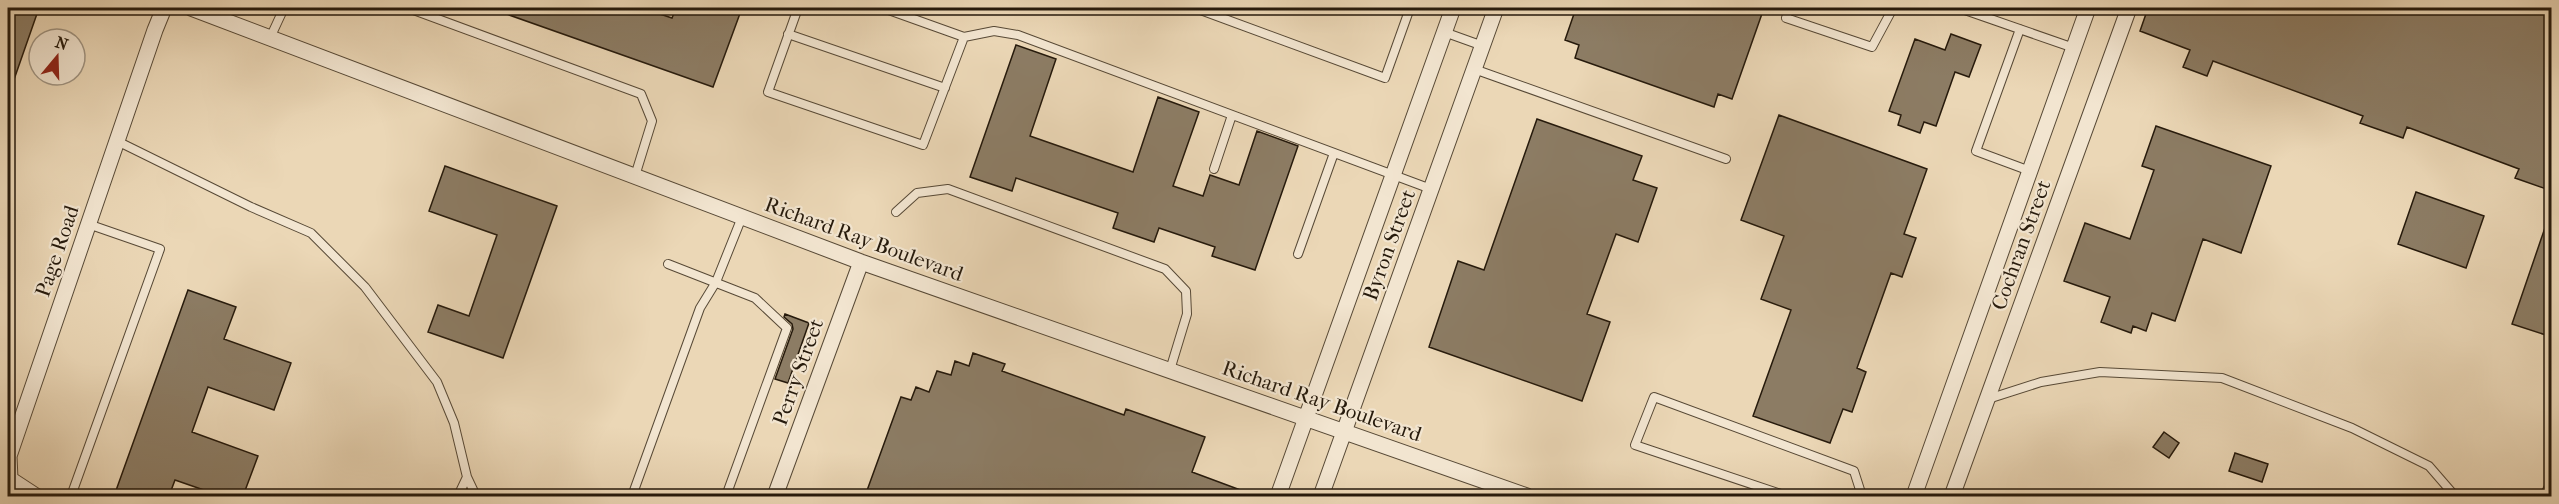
<svg xmlns="http://www.w3.org/2000/svg" width="2559" height="504" font-family="'IM FELL French Canon',serif">
  <style>
    .building { fill: #8c7c64; stroke: #261a0c; stroke-width: 1.5 }
    .lines { fill: none; stroke-linecap: round; stroke-linejoin: round }
    .service-casing { stroke: #574936; stroke-width: 10 }
    .minor-casing { stroke: #574936; stroke-width: 17 }
    .service { stroke: #f2e5d0; stroke-width: 8 }
    .minor { stroke: #f2e5d0; stroke-width: 15 }
    .labels { text-anchor: middle; stroke-width: 4.5; stroke-linejoin: round; paint-order: stroke }
    .street-label { font-size: 21px; fill: #261a0c; stroke: #f2e5d0 }
  </style>
  <rect width="100%" height="100%" fill="#ebd7b6"/>
  <filter id="stains"><feTurbulence type="fractalNoise" baseFrequency=".00333" numOctaves="4"/><feColorMatrix values="0 0 0 0 .2 0 0 0 0 .09 0 0 0 0 .02 0 0 0 .5 -.17"/></filter>
  <radialGradient id="worn" r=".72"><stop offset=".6" stop-color="#630" stop-opacity="0"/><stop offset="1" stop-color="#630" stop-opacity=".3"/></radialGradient>
  <path class="building" d="M8,8H39L10,91H8Z
    M496,8H642L672,18L676,8H742L713,87L495,10Z
    M1576,8H1764L1732,99L1718,94L1714,107L1575,58L1579,45L1565,40Z
    M2148,8H2552V191L2515,178L2519,169L2407,127L2403,138L2360,123L2363,116L2213,61L2207,76L2183,67L2190,50L2140,31Z
    M1951,34L1981,45L1969,77L1955,72L1936,126L1924,122L1920,133L1898,125L1901,115L1889,111L1915,39L1945,50Z
    M1016,45L1056,59L1030,136L1133,172L1158,97L1199,112L1173,186L1203,196L1210,175L1239,185L1257,131L1298,146L1255,270L1212,256L1215,247L1159,228L1154,242L1113,228L1118,213L1016,178L1012,191L970,177Z
    M1779,115L1927,169L1904,234L1916,238L1902,277L1891,273L1857,368L1866,372L1852,412L1843,409L1830,443L1753,416L1791,310L1761,299L1784,236L1741,220Z
    M1537,119L1642,156L1633,180L1657,188L1638,242L1616,234L1587,314L1610,322L1582,401L1429,347L1458,261L1484,270Z
    M2156,126L2271,166L2241,253L2203,239L2175,321L2152,313L2146,331L2133,326L2131,333L2101,322L2110,297L2064,281L2085,223L2130,239L2154,170L2142,166Z
    M445,166L557,206L503,358L428,332L438,305L469,316L497,235L429,211Z
    M2416,192L2484,216L2466,268L2398,244Z
    M2549,216H2552V294L2546,309L2552,311V337L2512,324Z
    M188,290L236,307L224,339L291,363L274,410L208,387L192,432L258,456L243,496H221L175,480L169,496H114Z
    M785,314L809,323L788,383L775,379L793,329L792,324L784,317Z
    M973,353L1005,364L1002,371L1124,415L1126,409L1205,437L1192,472L1254,495V496H865L901,397L911,400L916,387L929,392L937,371L951,375L955,361L969,366Z
    M2164,432L2179,443L2169,458L2153,447Z
    M2235,453L2268,464L2262,482L2229,471Z"/>
  <g class="lines">
    <g class="service-casing">
      <path id="service" d="M408,8L641,94L652,121L635,176
        M798,8L768,92L923,145L964,37L883,8
        M1195,8L1385,78L1410,8
        M1789,8L1786,18L1872,47L1893,8
        M1959,8L2074,48
        M2020,29L1976,151L2030,171
        M1444,32L1483,46
        M788,34L945,88
        M964,37L994,31L1018,35L1431,189
        M270,38L284,8
        M1474,69L1726,159
        M117,141L251,207L311,233L365,287L437,382L454,423L467,477L476,496
        M1214,169L1232,115
        M896,212L917,193L948,189L1165,269L1186,291L1187,314L1170,370
        M1298,254L1334,153
        M668,264L755,298L787,328L726,496
        M1988,399L2041,382L2100,372L2222,378L2352,428L2429,466L2455,496
        M71,496L160,249L88,224
        M458,496L467,477
        M632,496L700,308L716,282L742,217
        M1787,496L1635,445L1654,397L1854,471L1862,496"/>
    </g>
    <g class="minor-casing">
      <path id="minor" d="M191,8L861,262L1527,496
        M36,496L10,479L9,456L155,30L164,8
        M775,496L861,262
        M1278,496L1453,8
        M1321,496L1496,8
        M1916,496L1915,493L2088,8
        M1952,496L2129,8
        M2548,496L2552,488"/>
    </g>
    <use href="#service" class="service"/>
    <use href="#minor" class="minor"/>
  </g>
  <g class="labels">
    <g class="street-label">
      <text transform="translate(864 239) rotate(20)" y="7">Richard Ray Boulevard</text>
      <text transform="translate(1389 245) rotate(-70)" y="7">Byron Street</text>
      <text transform="translate(2021 245) rotate(-70)" y="7">Cochran Street</text>
      <text transform="translate(57 251) rotate(-71)" y="7">Page Road</text>
      <text transform="translate(798 372) rotate(-70)" y="7">Perry Street</text>
      <text transform="translate(1322 401) rotate(19)" y="7">Richard Ray Boulevard</text>
    </g>
  </g>
  <rect width="2559" height="504" fill="none" stroke="#ebd7b6" stroke-width="30"/>
  <rect x="9" y="9" width="2541" height="486" fill="none" stroke="#261a0c" stroke-width="3"/>
  <rect x="15" y="15" width="2529" height="474" fill="none" stroke="#261a0c" stroke-width="1.5"/>
  <g transform="translate(57 57) rotate(19)"><circle r="28" fill="#f2e5d0" stroke="#a09482" stroke-width="1.5"/>
  <path d="M0-4.5L10 22L0 15L-10 22Z" fill="#8f2418"/>
  <text y="-9" font-size="16" font-weight="bold" text-anchor="middle" fill="#261a0c">N</text>
  </g>
  <rect width="100%" height="100%" filter="url(#stains)"/>
  <rect width="100%" height="100%" fill="url(#worn)"/>
</svg>
